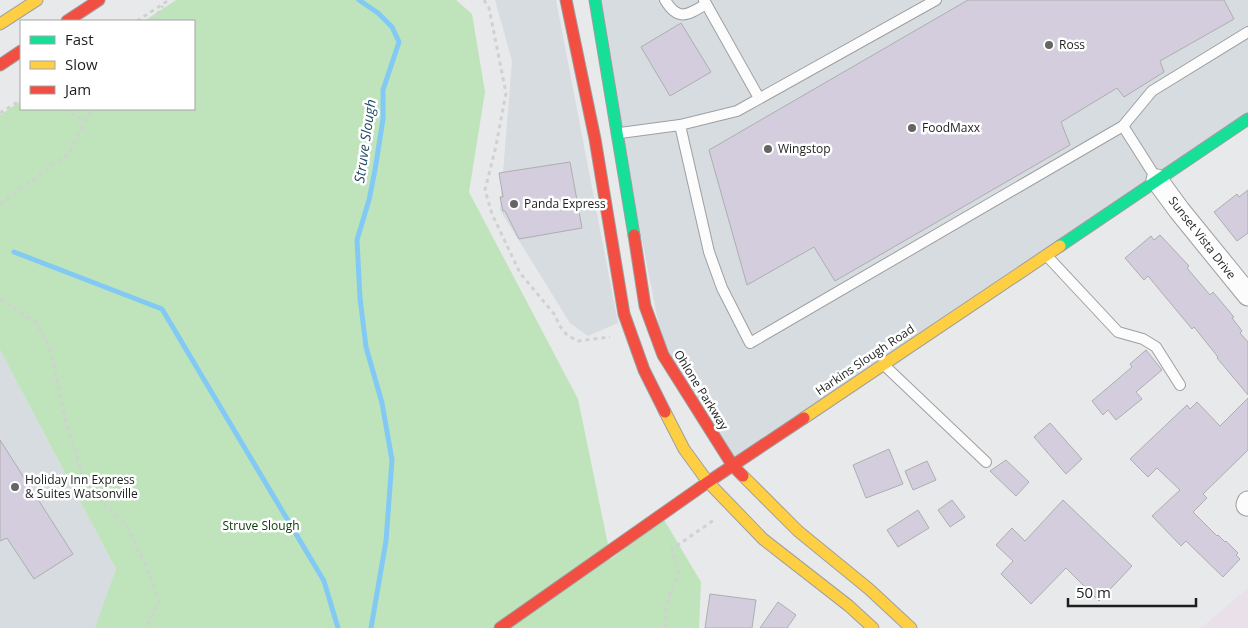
<svg xmlns="http://www.w3.org/2000/svg" width="1248" height="628" font-family="'Open Sans',sans-serif">
  <style>
    .built { fill: #d7dce0 }
    .education { fill: #e9e0ea }
    .green { fill: #bfe4bc }
    .lines { fill: none; stroke-linecap: round; stroke-linejoin: round }
    .stream { stroke: #82caf4; stroke-width: 5 }
    .building { fill: #d3cdde; stroke: #adaeae }
    .lane-casing { stroke: #9e9fa0; stroke-width: 12 }
    .street-casing { stroke: #9e9fa0; stroke-width: 23 }
    .fast-casing { stroke: #9e9fa0; stroke-width: 13 }
    .slow-casing { stroke: #9e9fa0; stroke-width: 13 }
    .jam-casing { stroke: #9e9fa0; stroke-width: 13 }
    .path { stroke: #d0d1d1; stroke-width: 3; stroke-dasharray: 4 4; stroke-linecap: butt }
    .lane { stroke: #fcfcfc; stroke-width: 10 }
    .street { stroke: #fcfcfc; stroke-width: 21 }
    .fast { stroke: #16e098; stroke-width: 11 }
    .slow { stroke: #ffcf43; stroke-width: 11 }
    .jam { stroke: #f24e42; stroke-width: 11 }
    .poi-dot { fill: #646565; stroke: #fff; stroke-width: 2 }
    .labels { text-anchor: middle; stroke-width: 5; stroke-linejoin: round; paint-order: stroke }
    .poi-label { font-size: 12px; fill: #1d1e1e; stroke: #fff; text-anchor: start }
    .street-label { font-size: 12px; fill: #1d1e1e; stroke: #fff }
    .park-label { font-size: 12px; fill: #083a05; stroke: #fff }
    .water-label { font-size: 14px; font-style: italic; fill: #224c65; stroke: #fff }
  </style>
  <rect width="100%" height="100%" fill="#e8e9ea"/>
  <path class="built" d="M495,0H556L618,323L588,336L570,323L500,210L512,61Z
    M595,0H1248V120L733,466L665,357Z
    M0,350L116,569L96,628H0Z"/>
  <path class="education" d="M1248,588V628H1201Z"/>
  <path class="green" d="M176,0H456L472,14L485,92L469,192L578,399L611,559L663,518L701,582L699,628H95L116,569L0,350V115L21,101V109H194V21H144Z"/>
  <g class="lines">
    <path class="stream" d="M359,0L378,13L392,27L399,42L383,90V119L375,170L369,200L357,240L360,298L366,347L382,403L392,460L386,541L371,628
      M14,252L162,309L324,581L338,628"/>
  </g>
  <path class="building" d="M968,0H1224L1234,19L1160,61L1164,72L1124,97L1117,88L1061,122L1070,145L835,281L814,247L747,285L709,150Z
    M681,23L711,72L670,96L641,47Z
    M570,162L582,228L519,239L505,211H503L500,197H503L499,173Z
    M1248,190V233L1237,241L1214,212L1237,194L1239,197Z
    M1160,235L1189,266L1187,268L1210,295L1213,292L1234,317L1232,318L1242,331L1240,333L1248,342V395L1217,358L1218,357L1194,327L1192,329L1148,276L1144,280L1125,258L1151,236L1154,240Z
    M1146,350L1162,370L1136,392L1142,399L1116,420L1108,410L1103,415L1092,401L1132,367L1130,364Z
    M1248,398V450L1203,494L1207,498L1193,512L1217,536L1218,535L1225,542L1226,541L1238,553L1236,555L1240,559L1223,577L1186,541L1181,546L1152,516L1180,490L1157,468L1148,477L1130,459L1187,405L1190,409L1197,402L1220,426Z
    M1050,423L1082,459L1066,474L1034,437Z
    M0,440L73,554L34,579L7,538L0,541Z
    M889,449L903,484L866,498L853,465Z
    M1006,460L1029,482L1016,496L990,471Z
    M927,461L936,480L913,490L905,471Z
    M952,500L965,517L950,527L938,510Z
    M1063,500L1132,566L1099,601L1066,568L1031,604L1001,574L1013,561L996,545L1012,528L1025,541Z
    M918,510L929,528L898,547L887,530Z
    M710,594L756,600L752,628H705Z
    M778,602L796,615L787,628H760Z"/>
  <g class="lines">
    <g class="lane-casing">
      <path id="lane" d="M665,0C678,22 688,15 706,4
        M704,0L759,98
        M680,125L709,252L722,288L750,343L1123,126L1152,91L1248,32
        M1123,126L1156,178
        M620,133L680,125L737,111L936,0
        M1047,256L1118,332L1143,339L1156,347L1180,385
        M884,365L986,462"/>
    </g>
    <g class="street-casing">
      <path id="street" d="M1157,180L1179,210L1248,295
        M1247,505L1248,502"/>
    </g>
    <g class="fast-casing">
      <path id="fast" d="M595,0L634,235
        M1060,246L1248,119"/>
    </g>
    <g class="slow-casing">
      <path id="slow" d="M0,24L37,0
        M665,412L684,449L708,482L763,539L849,606L873,628
        M804,418L1060,246
        M743,476L798,531L869,589L911,628"/>
    </g>
    <g class="jam-casing">
      <path id="jam" d="M566,0L595,139L624,314L644,370L665,412
        M67,21L99,0
        M0,65L21,51
        M634,235L645,306L663,355L733,466L743,476
        M500,628L708,482L804,418"/>
    </g>
    <path class="path" d="M484,0L489,8L506,93L496,146L485,190L492,214L520,273L555,315L559,325L567,335L578,341L610,337
      M137,21L169,0
      M153,21L163,6
      M64,109L85,121
      M0,113L21,100
      M0,204L69,153L85,121L93,109
      M0,299L36,322L51,351L65,419L86,485L126,525L147,569L159,601L146,628
      M666,628C665,608 668,592 679,575L672,549L714,520"/>
    <use href="#lane" class="lane"/>
    <use href="#street" class="street"/>
    <use href="#fast" class="fast"/>
    <use href="#slow" class="slow"/>
    <use href="#jam" class="jam"/>
  </g>
  <g class="poi-dot">
    <circle cx="1049" cy="45" r="5"/>
    <circle cx="912" cy="128" r="5"/>
    <circle cx="768" cy="149" r="5"/>
    <circle cx="514" cy="204" r="5"/>
    <circle cx="15" cy="487" r="5"/>
  </g>
  <g class="labels">
    <g class="poi-label">
      <text x="1059" y="49">Ross</text>
      <text x="922" y="132">FoodMaxx</text>
      <text x="778" y="153">Wingstop</text>
      <text x="524" y="208">Panda Express</text>
      <text x="25" y="484">Holiday Inn Express<tspan x="25" dy="14">&amp; Suites Watsonville</tspan></text>
    </g>
    <g class="street-label">
      <text transform="translate(1202 238) rotate(52)" y="4">Sunset Vista Drive</text>
      <text transform="translate(865 360) rotate(-34)" y="4">Harkins Slough Road</text>
      <text transform="translate(701 390) rotate(58)" y="4">Ohlone Parkway</text>
    </g>
    <g class="park-label">
      <text x="261" y="530">Struve Slough</text>
    </g>
    <g class="water-label">
      <text transform="translate(365 141) rotate(-82)" y="5">Struve Slough</text>
    </g>
  </g>
  <rect x="20" y="20" width="175" height="90" fill="#ffffff" stroke="#a5a5a5"/>
  <rect x="30" y="36" width="25" height="8" fill="#16e098" stroke="#a5a5a5"/>
  <text x="65" y="45" font-size="15" fill="#1d1e1e">Fast</text>
  <rect x="30" y="61" width="25" height="8" fill="#ffcf43" stroke="#a5a5a5"/>
  <text x="65" y="70" font-size="15" fill="#1d1e1e">Slow</text>
  <rect x="30" y="86" width="25" height="8" fill="#f24e42" stroke="#a5a5a5"/>
  <text x="65" y="95" font-size="15" fill="#1d1e1e">Jam</text>
  <path d="M1068 598v8h128v-8" fill="none" stroke="#1d1e1e" stroke-width="2.5"/>
  <text x="1076" y="598" font-size="15" fill="#1d1e1e" stroke="#ffffff" stroke-width="4" paint-order="stroke">50 m</text>
</svg>
